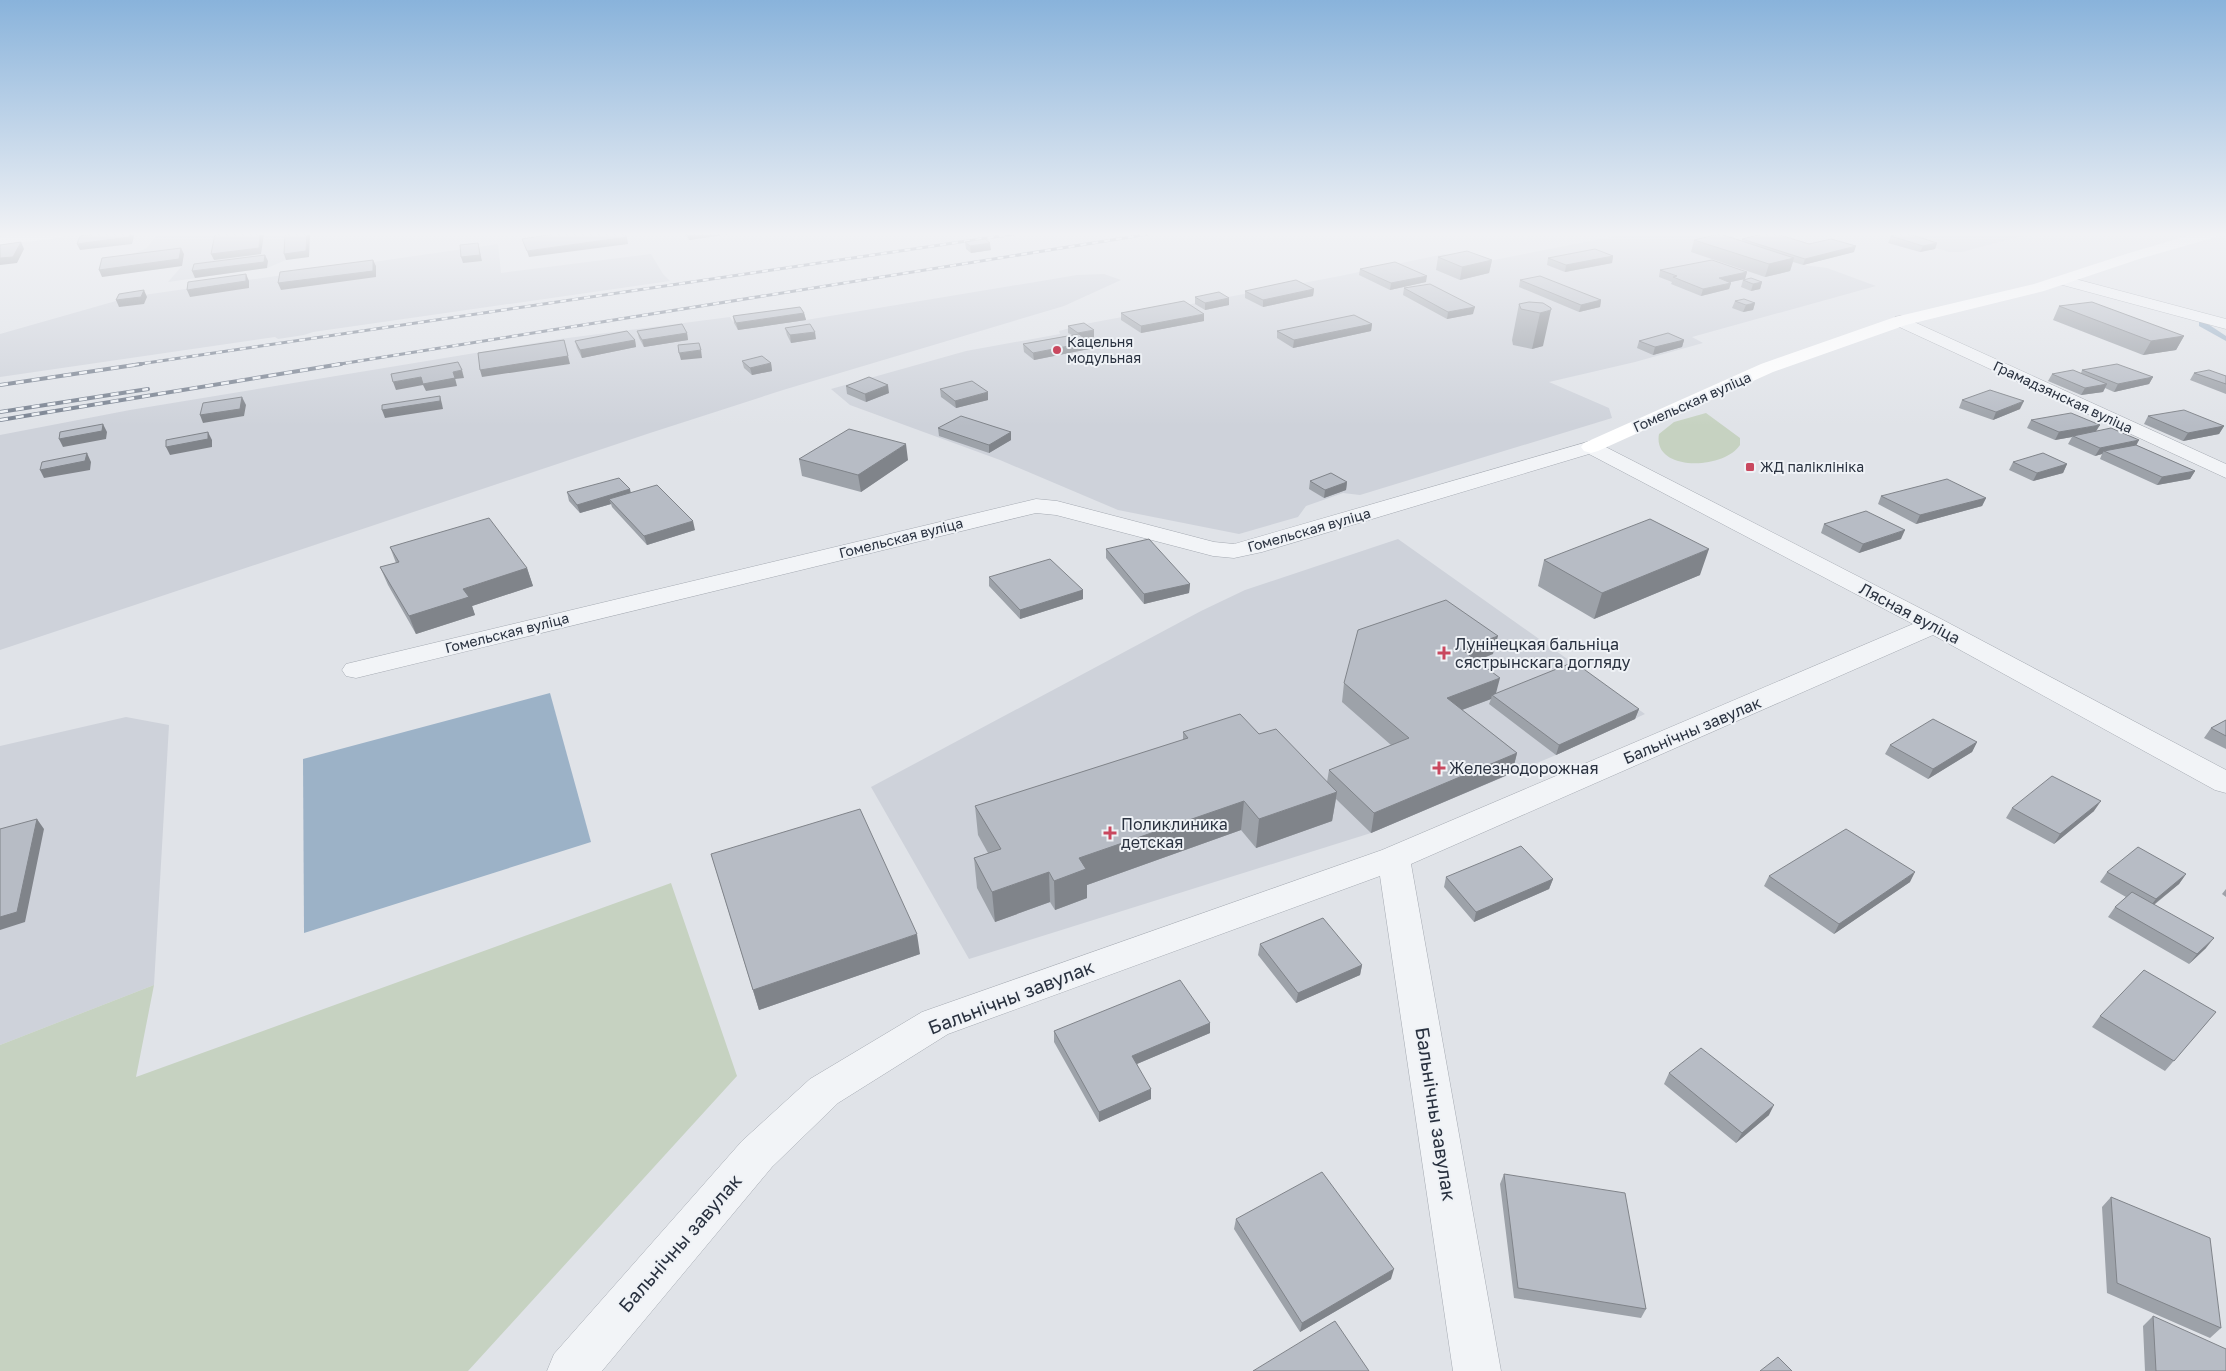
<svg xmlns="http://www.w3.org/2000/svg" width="2226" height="1371" font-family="'Golos Text',sans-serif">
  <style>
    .built { fill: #ced2da }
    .green { fill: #c6d2c1 }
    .water { fill: #9cb2c7 }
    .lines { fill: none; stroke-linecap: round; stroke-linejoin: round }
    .stream { fill: #9cb2c7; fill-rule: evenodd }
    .street-casing { stroke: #a5aab2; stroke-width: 1 }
    .street { fill: #f2f4f7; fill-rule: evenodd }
    .secondary { fill: #fff; fill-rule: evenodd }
    .rail-far1-casing { stroke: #7a8391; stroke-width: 3 }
    .rail-casing { stroke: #7a8391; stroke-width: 4 }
    .rail-far1 { stroke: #eff2f6; stroke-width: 2; stroke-dasharray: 6; stroke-linecap: butt }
    .rail { stroke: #eff2f6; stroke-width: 2.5; stroke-dasharray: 8; stroke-linecap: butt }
    .wall { fill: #9da2a9 }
    .shaded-wall { fill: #80848a }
    .building { fill: #b7bcc5; stroke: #80848a }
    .poi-dot { fill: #c9485f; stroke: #eff2f6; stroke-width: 2 }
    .labels { text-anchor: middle; stroke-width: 4; stroke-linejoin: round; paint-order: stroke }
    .far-poi-label { font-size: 14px; fill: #29313f; stroke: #eff2f6; text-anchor: start }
    .far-street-label { font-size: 14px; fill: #29313f; stroke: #eff2f6 }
    .street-label { font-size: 16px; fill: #29313f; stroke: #eff2f6 }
    .poi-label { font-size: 16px; fill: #29313f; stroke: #eff2f6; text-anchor: start }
    .near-street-label { font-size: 19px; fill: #29313f; stroke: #eff2f6 }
  </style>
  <rect width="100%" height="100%" fill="#e0e3e8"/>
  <path class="built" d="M157,234H310L309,257L286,260L267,268L168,282L182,266L102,277L105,265L147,248Z
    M1626,234H1702L1803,265L1827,268L1876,286L1692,337L1703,343L1635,362L1549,382L1609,408L1612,418L1360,495L1343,493L1306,506L1298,517L1239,534L1118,510L1000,460L850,405L831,389L966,351L1060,334L1059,331L1085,324L1340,276L1444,254L1489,261Z
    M1891,234H2029L1962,252H1949Z
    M498,244L501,273L651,254L663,274L670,281L313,332L304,335L278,339L275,337L0,377V334L130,297Z
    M1104,274L1121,280L1064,306L783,390L650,433L0,650V435L130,410L560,339L730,317L734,323L801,314L806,320L1077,275Z
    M1398,539L1645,714L1556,755L1371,833L969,959L871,787L1201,611L1245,590Z
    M126,717L169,725L154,985L0,1045V746Z"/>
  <path class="green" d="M1706,413L1740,438V445C1724,470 1652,472 1659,434L1674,422Z
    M671,883L737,1076L468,1371H0V1045L154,985L136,1077Z"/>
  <path class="water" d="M550,693L591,842L304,933L303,759Z"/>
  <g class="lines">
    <path class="stream" d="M2199,322H2205L2226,336V341L2199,326Z"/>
    <g class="street-casing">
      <path id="street" d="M2064,276L2226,319V329L2059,284L2056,281L2059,278Z
        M1901,316L2226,464V478L1895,325L1893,321L1895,317Z
        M1591,441L1598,443L1943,620L2226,770V793L2215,790L1933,635L1411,864L1501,1371H1453L1380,876L948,1034L838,1103L772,1167L602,1371H547L554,1354L742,1141L810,1079L922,1012L1382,850L1913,624L1589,454L1262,552L1234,558L1213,556L1056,515L1036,513L356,678L346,676L342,670L346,664L1036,499L1057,501L1214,542L1234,544Z"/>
    </g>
    <use href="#street" class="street"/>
    <path class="secondary" d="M19,234H65L58,238L0,245V237Z
      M2194,234H2218L2216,237L2139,259L2044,291L1906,325L1773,372L1598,451L1591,453L1584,451L1581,447L1584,443L1761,364L1895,317L2034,284L2129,253Z"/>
    <g class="rail-far1-casing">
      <path id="rail-far1" d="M133,365L1014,234
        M334,365L1149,234"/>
    </g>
    <g class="rail-casing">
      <path id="rail" d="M0,385L141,364
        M0,412L148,389
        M0,420L341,364"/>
    </g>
    <use href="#rail-far1" class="rail-far1"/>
    <use href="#rail" class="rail"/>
  </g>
  <path class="wall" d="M684,234H730L689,240Z
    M1891,236L1937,243L1935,249L1920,252L1888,243Z
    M1742,239L1809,244L1854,252L1803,265L1793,262L1790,271L1765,277L1691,252L1694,240L1742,241Z
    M965,242L991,250L971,253L966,249Z
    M1613,256L1612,263L1565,272L1547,265L1548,258Z
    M1438,257L1492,260L1489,273L1460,280L1436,270Z
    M1360,269L1426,282L1390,290L1359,275Z
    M1660,270L1747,272L1745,279L1730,282L1731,283L1729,289L1701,296L1671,284L1672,282L1659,277Z
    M1520,280L1601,300L1600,307L1579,312L1519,287Z
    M1743,280L1762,282L1760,289L1751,291L1741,287Z
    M1404,288L1473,314L1447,319L1403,295Z
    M1314,289L1313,296L1263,307L1245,298V291Z
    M1195,297L1229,305L1205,310L1195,304Z
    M1735,301L1755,303L1753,310L1743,312L1732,308Z
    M1543,303V346L1532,349L1513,345L1512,340L1519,304Z
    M2059,306L2184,336L2176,350L2143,355L2053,320Z
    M804,313L806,320L738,330L734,323L733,316Z
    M1121,313L1204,321L1141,333L1121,320Z
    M1372,324L1371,331L1293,348L1277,338V331Z
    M1068,326L1094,337L1085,339L1089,342V349L1034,360L1024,352L1023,344L1072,335L1068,333Z
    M785,328L816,339L791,343L787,335Z
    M637,331L687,333L688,340L644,347L639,338Z
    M635,340L636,347L582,358L577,348L575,341Z
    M1684,340L1682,347L1653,355L1637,348L1639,341Z
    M742,361L771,363L772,371L752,375L744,368Z
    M2082,370L2153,377L2149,384L2114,392L2105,388L2103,392L2081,395L2048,381L2052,374L2081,373Z
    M2194,373L2226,376V394L2190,380Z
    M846,386L889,393L866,402L847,394Z
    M940,389L988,400L956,408L941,397Z
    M1962,400L2020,409L1993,420L1959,408Z
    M2148,416L2224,426L2219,434L2183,441L2144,424Z
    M2031,420L2096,431L2136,445L2195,471L2190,479L2157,485L2100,459L2102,454L2095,456L2068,444L2072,437L2055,440L2027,428Z
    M938,428L1011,432V440L989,453L939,436Z
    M799,459L908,460L861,492L802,476Z
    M2013,462L2067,464L2063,473L2033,481L2009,470Z
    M1310,481L1347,482L1346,490L1324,498L1309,489Z
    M630,489V492L695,530L647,545L612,507L611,504L580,513L569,501L567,492Z
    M1881,496L1986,498L1982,506L1916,524L1878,504Z
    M1824,524L1901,539L1859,553L1821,533Z
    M390,547L527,568L533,586L472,606L475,615L416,634L388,585L380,567L396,563Z
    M1106,549L1190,584L1189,593L1144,604L1106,558Z
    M1544,560L1700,575L1594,619L1538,586Z
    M989,577L1083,590V599L1020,619L989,586Z
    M1493,654L1476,661L1496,693L1639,709L1635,719L1556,755L1489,704L1491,699L1462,710L1517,753L1512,773L1371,833L1336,799L1332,821L1256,848L1241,830L1087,885V898L1055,910L1050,902L995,922L977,888L974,858L988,853L978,835L975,806L1183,740V732L1259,734L1327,782L1329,770L1391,745L1342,702L1344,683Z
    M2226,720V749L2204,738L2211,728Z
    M1977,742L1972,752L1928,779L1885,754L1890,745Z
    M2012,808L2094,811L2054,844L2006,818Z
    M711,854L920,954L759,1010Z
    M2107,872L2186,874L2179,884L2154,905L2206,948L2189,964L2108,917L2115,907L2126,897L2100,882Z
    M1769,876L1910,882L1834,934L1764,886Z
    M1446,877L1553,879L1549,889L1474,922L1444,887Z
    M2226,889V897L2222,894Z
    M1260,944L1362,965L1360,975L1296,1003L1258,955Z
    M2216,1012L2165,1071L2092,1027L2100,1016Z
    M1210,1023V1033L1137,1064L1151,1099L1099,1122L1054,1042V1031Z
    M1669,1073L1769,1115L1736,1143L1664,1084Z
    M1504,1174L1646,1309L1641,1318L1514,1298L1500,1184Z
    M2111,1197L2221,1328L2210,1338L2107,1293L2102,1207Z
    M1236,1219L1391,1279L1300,1332L1234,1229Z
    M2153,1316L2226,1371H2145L2143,1326Z"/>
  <path class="shaded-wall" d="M130,234H133L134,236L132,244L80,250L77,244Z
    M260,234H264L261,254L214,260L211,254Z
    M307,234H310L309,257L286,260L284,254Z
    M687,234H730L689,240Z
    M627,237L628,244L529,257L527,251Z
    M21,242L24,249L17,263L0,265V258Z
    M478,243L482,261L463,263L461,257Z
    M990,243L991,250L971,253L970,246Z
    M1937,243L1935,249L1920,252L1923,246Z
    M1856,246L1854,252L1803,265L1805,259Z
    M181,248L184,254L182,266L102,277L99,270Z
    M265,255L268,261L267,268L195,278L192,271Z
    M1613,256L1612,263L1565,272L1566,265Z
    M1794,258L1790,271L1765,277L1769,264Z
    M373,260L376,266V277L281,290L278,283Z
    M1492,260L1489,273L1460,280L1462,267Z
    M1747,272L1745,279L1717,285L1719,278Z
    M246,274L249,281V288L190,297L187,290Z
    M1427,276L1426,282L1390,290L1391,283Z
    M1762,282L1760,289L1751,291L1753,284Z
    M1731,283L1729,289L1701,296L1703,289Z
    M1314,289L1313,296L1263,307V300Z
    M144,290L147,297L144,304L119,307L116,300Z
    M1229,298V305L1205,310V303Z
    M1601,300L1600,307L1579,312L1581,305Z
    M1755,303L1753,310L1743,312L1746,305Z
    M1475,307L1473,314L1447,319L1448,312Z
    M1551,310L1543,346L1532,349L1540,313Z
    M804,313L806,320L738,330L736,323Z
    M1204,314V321L1141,333V326Z
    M1372,324L1371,331L1293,348L1294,340Z
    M1094,330V337L1078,340V333Z
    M815,332L816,339L791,343L790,335Z
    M687,333L688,340L644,347L642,340Z
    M2184,336L2176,350L2143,355L2151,341Z
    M564,340L570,364L482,377L480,370Z
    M635,340L636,347L582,358L580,350Z
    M1684,340L1682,347L1653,355L1655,347Z
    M1089,342V349L1034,360L1033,353Z
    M701,350L702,358L681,360L679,353Z
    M771,363L772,371L752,375L750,368Z
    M462,370L464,378L455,379L453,372Z
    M421,377L455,378L457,386L426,391L423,385L396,390L393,382Z
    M2153,377L2149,384L2114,392L2118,384Z
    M2107,384L2103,392L2081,395L2085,388Z
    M888,385L889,393L866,402L865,394Z
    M988,392V400L956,408L955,401Z
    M440,396L442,404L443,409L385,418L382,410Z
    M242,397L246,405L244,416L203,423L200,415Z
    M2024,401L2020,409L1993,420L1996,412Z
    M103,424L107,432L106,439L63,447L59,439Z
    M2100,425L2095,433L2073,436L2072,437L2055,440L2059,432Z
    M2224,426L2219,434L2183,441L2188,433Z
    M208,432L212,440V447L170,455L166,447Z
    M1011,432V440L989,453V445Z
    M2139,440L2135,448L2104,451L2102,454L2095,456L2100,448Z
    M906,444L908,460L861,492L858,475Z
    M87,453L91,462L90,470L44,478L40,470Z
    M2067,464L2063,473L2033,481L2037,473Z
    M2195,471L2190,479L2157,485L2162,477Z
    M1347,482L1346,490L1324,498L1325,490Z
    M630,489L632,498L609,499L611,504L580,513L577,505Z
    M1986,498L1982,506L1916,524L1920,515Z
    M693,521L695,530L647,545L644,536Z
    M1905,530L1901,539L1859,553L1863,544Z
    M1709,549L1700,575L1594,619L1602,593Z
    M527,568L533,586L472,606L475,615L416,634L409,616L463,589Z
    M1190,584L1189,593L1144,604V594Z
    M1083,590V599L1020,619V610Z
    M1498,636L1493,654L1457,668L1461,649Z
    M1500,678L1495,697L1492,695L1491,699L1443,717L1447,698Z
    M1639,709L1635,719L1556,755L1559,745Z
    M1977,742L1972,752L1928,779L1933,769Z
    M1517,753L1512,773L1371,833L1374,813Z
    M1337,792L1332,821L1256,848L1259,819Z
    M1244,801L1241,830L1087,885V898L1055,910L1054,881L1079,858Z
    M2101,801L2094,811L2054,844L2060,834Z
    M37,819L44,829L25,922L0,930V917Z
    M1049,872L1050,902L995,922L992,892Z
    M1915,872L1910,882L1834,934L1839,924Z
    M2186,874L2179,884L2148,909L2156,899Z
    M1553,879L1549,889L1474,922L1476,912Z
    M917,934L920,954L759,1010L753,990Z
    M2214,938L2206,948L2189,964L2197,954Z
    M1362,965L1360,975L1296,1003L1298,993Z
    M1210,1023V1033L1132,1066V1056Z
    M1151,1089V1099L1099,1122V1112Z
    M1774,1105L1769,1115L1736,1143L1742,1133Z
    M1394,1269L1391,1279L1300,1332L1302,1323Z"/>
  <path class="building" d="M96,234H130L129,237L77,244L80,236Z
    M215,234H260L259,248L211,254Z
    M285,234H307L306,251L284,254Z
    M554,234H625L627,237L527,251L522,239Z
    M1720,234L1794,258L1769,264L1694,240Z
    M1763,234H1777L1809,244L1831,239L1856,246L1805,259L1742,239Z
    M1900,234H1909L1937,243L1923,246L1891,236Z
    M985,239L990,243L970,246L965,242Z
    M21,242L13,257L0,258V245Z
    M478,243L480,255L461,257L460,245Z
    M181,248L179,259L99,270L102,258Z
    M1595,249L1613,256L1566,265L1548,258Z
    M1467,251L1492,260L1462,267L1438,257Z
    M265,255L264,262L192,271L194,264Z
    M373,260V271L278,283L280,272Z
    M1712,260L1747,272L1719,278L1731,283L1703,289L1673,277L1677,276L1660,270Z
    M1395,262L1427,276L1391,283L1360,269Z
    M246,274V281L187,290L188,282Z
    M1540,276L1601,300L1581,305L1520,280Z
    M1751,278L1762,282L1753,284L1743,280Z
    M1296,280L1314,289L1263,300L1245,291Z
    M1430,284L1475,307L1448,312L1404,288Z
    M144,290L141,297L116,300L119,294Z
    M1219,292L1229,298L1205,303L1195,297Z
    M1744,299L1755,303L1746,305L1735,301Z
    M1184,301L1204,314L1141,326L1121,313Z
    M1529,302L1543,303L1551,308V310L1540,313L1521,309L1519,304Z
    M2092,302L2184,336L2151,341L2059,306Z
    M800,307L804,313L736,323L733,316Z
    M1354,315L1372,324L1294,340L1277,331Z
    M1084,323L1094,330L1078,333L1068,326Z
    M682,324L687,333L642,340L637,331Z
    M810,324L815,332L790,335L785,328Z
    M627,331L635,340L580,350L575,341Z
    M1668,333L1684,340L1655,347L1639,341Z
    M1079,334L1089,342L1033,353L1023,344Z
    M564,340L568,356L480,370L478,353Z
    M699,343L701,350L679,353L678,345Z
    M762,356L771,363L750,368L742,361Z
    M458,362L462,370L453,372L455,378L423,384L421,377L393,382L391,374Z
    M2117,364L2153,377L2118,384L2082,370Z
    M2073,370L2107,384L2085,388L2052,374Z
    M2209,370L2226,376V384L2194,373Z
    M869,377L888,385L865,394L846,386Z
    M972,381L988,392L955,401L940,389Z
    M1990,390L2024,401L1996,412L1962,400Z
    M440,396V401L382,410V405Z
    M242,397L240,409L200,415L203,403Z
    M2184,410L2224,426L2188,433L2148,416Z
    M2071,413L2100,425L2059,432L2031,420Z
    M961,416L1011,432L989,445L938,428Z
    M103,424L102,431L59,439L60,432Z
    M2111,428L2139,440L2100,448L2073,436Z
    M849,429L906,444L858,475L799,459Z
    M208,432V439L166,447V440Z
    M2136,445L2195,471L2162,477L2104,451Z
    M87,453L85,461L40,470L42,462Z
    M2043,453L2067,464L2037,473L2013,462Z
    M1331,473L1347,482L1325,490L1310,481Z
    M619,478L630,489L577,505L567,492Z
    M1947,479L1986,498L1920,515L1881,496Z
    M657,485L693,521L644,536L609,499Z
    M1866,511L1905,530L1863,544L1824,524Z
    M489,518L527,568L463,589L469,597L409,616L380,567L399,562L390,547Z
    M1650,519L1709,549L1602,593L1544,560Z
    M1149,539L1190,584L1144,594L1106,549Z
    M1050,559L1083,590L1020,610L989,577Z
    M1446,600L1498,636L1461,649L1500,678L1447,698L1517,753L1374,813L1329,770L1409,738L1344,683L1358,630Z
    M1574,662L1639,709L1559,745L1492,695Z
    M1240,714L1259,734L1276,729L1337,792L1259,819L1244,801L1079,858L1086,869L1054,881L1049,872L992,892L974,858L1001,849L975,806L1188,738L1183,732Z
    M1933,719L1977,742L1933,769L1890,745Z
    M2226,720V736L2211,728Z
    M2052,776L2101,801L2060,834L2012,808Z
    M860,809L917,934L753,990L711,854Z
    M37,819L17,912L0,917V829Z
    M1846,829L1915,872L1839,924L1769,876Z
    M1521,846L1553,879L1476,912L1446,877Z
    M2138,847L2186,874L2156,899L2107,872Z
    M2132,892L2214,938L2197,954L2115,907Z
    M1323,918L1362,965L1298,993L1260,944Z
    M2144,970L2216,1012L2174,1061L2100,1016Z
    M1180,980L1210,1023L1132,1056L1151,1089L1099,1112L1054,1031Z
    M1701,1048L1774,1105L1742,1133L1669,1073Z
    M1322,1172L1394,1269L1302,1323L1236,1219Z
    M1504,1174L1625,1193L1646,1309L1518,1288Z
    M2111,1197L2210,1238L2221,1328L2117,1283Z
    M2153,1316L2226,1349V1371H2156Z
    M1335,1321L1369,1371H1253Z
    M1778,1357L1792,1371H1760Z"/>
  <linearGradient id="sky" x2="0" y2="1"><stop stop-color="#89b3db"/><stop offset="0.55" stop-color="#f1f2f5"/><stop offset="1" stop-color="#f1f2f5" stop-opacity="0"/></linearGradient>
  <rect width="2226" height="426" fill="url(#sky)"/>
  <g class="poi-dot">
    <circle cx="1057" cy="350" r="5"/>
    <rect x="1745" y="462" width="10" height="10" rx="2.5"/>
    <path d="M1441.5 645.5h5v5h5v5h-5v5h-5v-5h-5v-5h5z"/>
    <path d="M1436.5 760.5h5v5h5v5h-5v5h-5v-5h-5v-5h5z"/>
    <path d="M1107.5 825.5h5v5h5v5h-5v5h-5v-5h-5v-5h5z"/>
  </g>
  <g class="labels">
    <g class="far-poi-label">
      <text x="1067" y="347">Кацельня<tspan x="1067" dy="16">модульная</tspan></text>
      <text x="1760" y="472">ЖД паліклініка</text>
    </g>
    <g class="far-street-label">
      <text transform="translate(2063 397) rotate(25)" y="5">Грамадзянская вуліца</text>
      <text transform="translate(1692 402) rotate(-24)" y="5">Гомельская вуліца</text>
      <text transform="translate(1309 530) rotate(-16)" y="5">Гомельская вуліца</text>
      <text transform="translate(901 538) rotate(-14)" y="5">Гомельская вуліца</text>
      <text transform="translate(507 633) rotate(-14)" y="5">Гомельская вуліца</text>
    </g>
    <g class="street-label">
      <text transform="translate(1910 613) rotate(28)" y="6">Лясная вуліца</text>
      <text transform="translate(1692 730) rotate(-23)" y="6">Бальнічны завулак</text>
    </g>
    <g class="poi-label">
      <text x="1455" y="650">Лунінецкая бальніца<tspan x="1455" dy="18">сястрынскага догляду</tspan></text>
      <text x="1449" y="774">Железнодорожная</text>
      <text x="1121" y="830">Поликлиника<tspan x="1121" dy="18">детская</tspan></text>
    </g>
    <g class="near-street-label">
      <text transform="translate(1011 997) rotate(-21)" y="7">Бальнічны завулак</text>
      <text transform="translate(1436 1114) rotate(81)" y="7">Бальнічны завулак</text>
      <text transform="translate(680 1243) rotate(-49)" y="7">Бальнічны завулак</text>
    </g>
  </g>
</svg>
